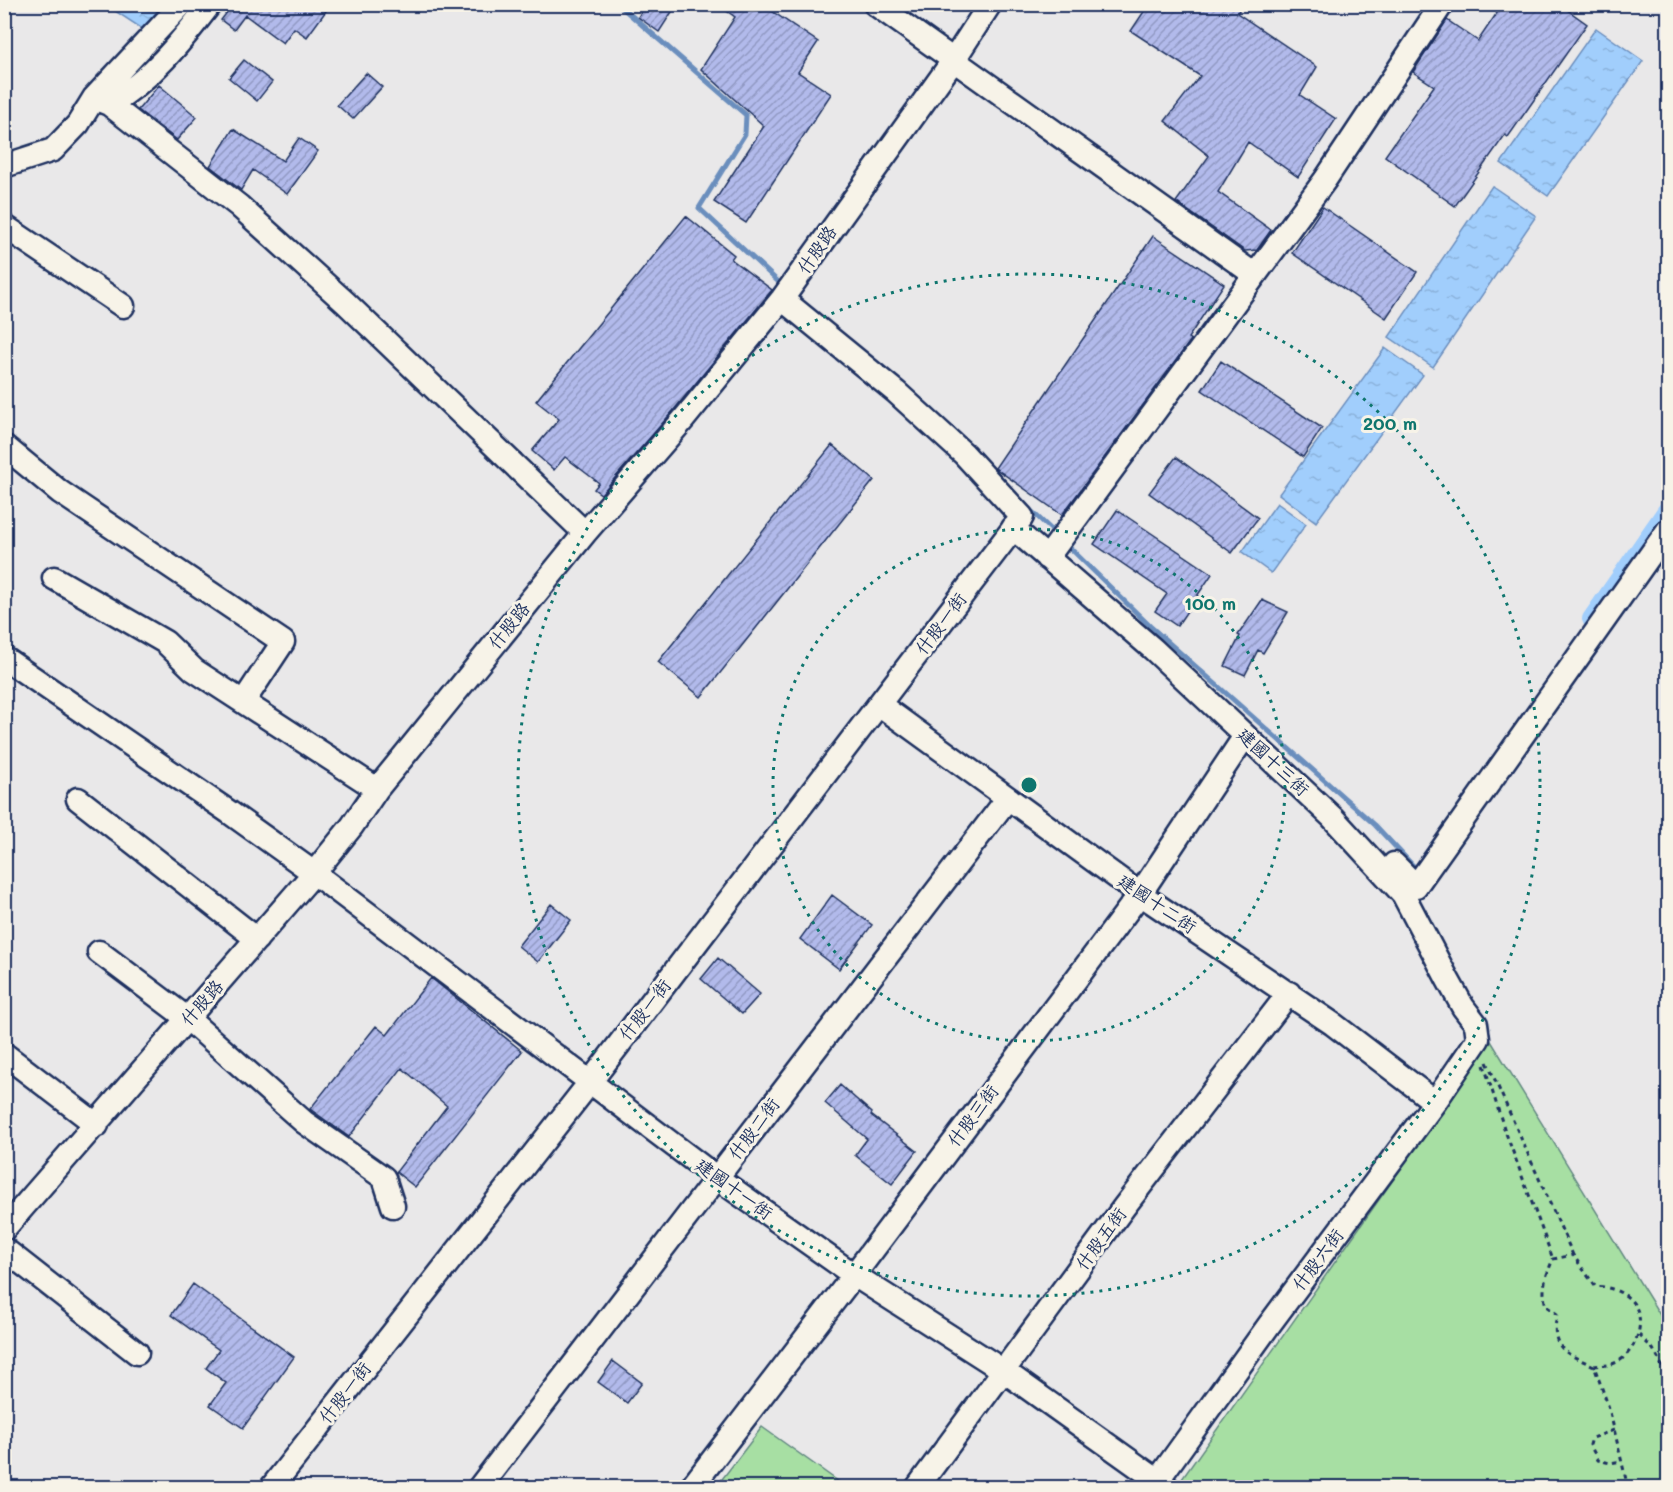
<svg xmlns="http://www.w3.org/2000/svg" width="1673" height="1492" font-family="Mali,'LXGW WenKai TC',sans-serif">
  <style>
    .green { fill: #a7dfa3; stroke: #618780; stroke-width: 1.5 }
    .water { fill: url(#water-ripples); stroke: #6b8ebd; stroke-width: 1.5 }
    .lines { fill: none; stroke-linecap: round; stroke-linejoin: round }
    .stream { stroke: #6b8ebd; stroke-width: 5 }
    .canal { stroke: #a1cefc; stroke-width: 18 }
    .building { fill: url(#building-hatch); stroke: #1b2f5e; stroke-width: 1.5 }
    .minor-casing { stroke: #1b2f5e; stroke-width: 27 }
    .path { stroke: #1b2f5e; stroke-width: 3; stroke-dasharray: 4.5 4.5; stroke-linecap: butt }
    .minor { stroke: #f7f3e8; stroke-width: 22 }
    .ring { fill: none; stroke: #0f766e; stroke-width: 3; stroke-dasharray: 3 6 }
    .labels { text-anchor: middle; stroke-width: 6; stroke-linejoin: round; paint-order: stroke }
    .street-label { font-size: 18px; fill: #1b2f5e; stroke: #f7f3e8 }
    .centre { fill: #0f766e; stroke: #f7f3e8; stroke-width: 3 }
    .ring-label { font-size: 18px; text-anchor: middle; font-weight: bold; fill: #0f766e; stroke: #f7f3e8; stroke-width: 6; stroke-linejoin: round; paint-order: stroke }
  </style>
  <defs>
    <pattern id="water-ripples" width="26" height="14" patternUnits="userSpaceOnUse" patternTransform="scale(1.5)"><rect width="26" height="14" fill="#a1cefc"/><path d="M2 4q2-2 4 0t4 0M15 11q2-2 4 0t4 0" fill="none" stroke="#8ab1da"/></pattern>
    <pattern id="building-hatch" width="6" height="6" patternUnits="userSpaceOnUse" patternTransform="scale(1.5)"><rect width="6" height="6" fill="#b2baeb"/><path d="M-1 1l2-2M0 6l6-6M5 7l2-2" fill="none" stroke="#9098c2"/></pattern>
  </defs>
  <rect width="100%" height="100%" fill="#e9e8e9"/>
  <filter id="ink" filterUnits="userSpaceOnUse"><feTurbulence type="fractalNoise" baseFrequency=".0167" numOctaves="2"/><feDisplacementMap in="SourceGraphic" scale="12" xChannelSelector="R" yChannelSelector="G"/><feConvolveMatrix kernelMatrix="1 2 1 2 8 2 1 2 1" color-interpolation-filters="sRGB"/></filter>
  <g filter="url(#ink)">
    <path class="green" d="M1491,1041L1668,1328V1487L1195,1488L1182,1479Z
      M762,1427L846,1487H716Z"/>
    <path class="water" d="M106,5H161L144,30Z
      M1596,28L1643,61L1548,196L1501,163Z
      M1492,186L1536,216L1433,367L1389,337Z
      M1385,348L1423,375L1316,522L1279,494Z
      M1277,503L1306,524L1271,573L1242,552Z"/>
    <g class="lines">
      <path class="stream" d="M618,4L746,115L745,134L699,208L785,288
        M160,44L178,24
        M4,151L17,153
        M1025,505L1058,536
        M1065,543L1150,626L1375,825L1417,870"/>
      <path class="canal" d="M1591,619L1668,508"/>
    </g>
    <path class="building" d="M230,4H331L307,37L294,28L283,43L245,15L234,30L221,20L232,6Z
      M646,4H677L659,32L638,17Z
      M717,4H761L818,42L798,72L831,94L746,223L714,202L764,126L701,69L735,17Z
      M1149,4H1243L1237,13L1317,67L1300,95L1336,119L1298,177L1248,142L1218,192L1271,230L1257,250L1245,251L1176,202L1209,156L1165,121L1200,76L1131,31Z
      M1503,4H1559L1587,24L1508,137L1505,135L1455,206L1385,156L1434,86L1413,72L1447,20L1478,41Z
      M244,60L272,82L257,101L229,78Z
      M366,73L382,87L353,119L337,105Z
      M159,85L197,117L177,140L138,110Z
      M233,129L283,161L299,138L318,151L287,194L253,170L241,190L210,166Z
      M1323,207L1417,272L1386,318L1292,253Z
      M686,216L734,255L731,259L772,290L673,411L601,494L594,489L599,483L565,457L554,470L532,451L559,419L536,401Z
      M1153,236L1224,284L1188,338L1191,340L1062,515L995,468Z
      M1221,361L1322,428L1303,457L1202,390Z
      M832,445L874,480L701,697L658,662Z
      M1176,457L1258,518L1232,553L1149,493Z
      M1117,510L1212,574L1177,626L1155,611L1167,594L1094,544Z
      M1262,600L1288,612L1263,653L1258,650L1245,675L1225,666L1240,636L1238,635Z
      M832,895L872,925L839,969L800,939Z
      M551,904L571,920L538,962L518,946Z
      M718,958L760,994L742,1014L701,979Z
      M431,978L522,1051L415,1187L396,1172L447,1106L402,1068L349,1137L310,1109L376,1026L387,1035Z
      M840,1085L872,1113L871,1115L917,1151L892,1184L855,1155L867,1139L825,1103Z
      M193,1284L294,1357L243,1428L210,1405L226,1383L206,1368L219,1350L171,1315Z
      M613,1361L642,1383L627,1403L598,1382Z"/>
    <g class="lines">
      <g class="minor-casing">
        <path id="minor" d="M875,4L1255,275
          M94,98L109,104L239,206L346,303L585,533
          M109,104C150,81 181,42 210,4
          M4,166L53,150L78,124L94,98L182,4
          M4,226L123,306
          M4,446L60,492L283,642L244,701
          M1013,528L1153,649L1332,817L1403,894L1448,980L1463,1007L1476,1024L1478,1039L1435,1102L1269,1325L1152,1488
          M1047,558L1325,180L1442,4
          M54,578L165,642L194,670L377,789
          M4,658L229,812L314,873L717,1178L854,1275L1004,1371L1168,1488
          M880,705L1140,894L1333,1024L1435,1102
          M78,799L257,939
          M1394,864L1416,886L1668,530
          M99,952L188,1019L304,1122L384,1178L393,1206
          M4,1054L97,1125
          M4,1229L314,873L352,826L377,789L585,533L683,420L782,299L953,61L990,4
          M4,1249L137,1353
          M271,1488L591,1081L1022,517L964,454L896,392L782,299
          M479,1488L1008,798
          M691,1488L854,1275L1140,894L1245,736
          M917,1488L1124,1207L1289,993"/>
      </g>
      <path class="path" d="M1487,1062L1573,1255
        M1484,1065L1504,1128L1553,1259
        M1639,1335L1653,1349L1668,1377
        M1594,1366C1599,1365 1607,1366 1612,1364C1622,1361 1628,1354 1633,1346C1651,1312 1630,1288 1595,1286L1573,1255L1553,1259C1546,1276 1541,1288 1546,1306L1557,1314C1550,1349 1565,1353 1594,1366L1609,1408L1628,1488
        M1614,1430L1592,1438L1590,1445L1598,1460L1610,1463L1622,1461
        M1662,1488L1668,1477"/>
      <use href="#minor" class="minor"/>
    </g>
  </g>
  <g class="ring">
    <circle cx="1029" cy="785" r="256"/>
    <circle cx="1029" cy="785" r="511"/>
  </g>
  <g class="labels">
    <g class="street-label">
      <text transform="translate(817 250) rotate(-55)" y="6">什股路</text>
      <text transform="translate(941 624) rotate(-53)" y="6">什股一街</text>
      <text transform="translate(509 626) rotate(-51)" y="6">什股路</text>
      <text transform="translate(1273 762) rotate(43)" y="6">建國十三街</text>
      <text transform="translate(1157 904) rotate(34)" y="6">建國十二街</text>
      <text transform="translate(202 1003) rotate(-49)" y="6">什股路</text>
      <text transform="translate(645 1010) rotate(-52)" y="6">什股一街</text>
      <text transform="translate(973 1116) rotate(-53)" y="6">什股三街</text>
      <text transform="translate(754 1129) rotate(-53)" y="6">什股二街</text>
      <text transform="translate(734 1189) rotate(36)" y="6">建國十一街</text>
      <text transform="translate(1101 1239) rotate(-54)" y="6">什股五街</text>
      <text transform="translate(1318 1260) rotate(-53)" y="6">什股六街</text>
      <text transform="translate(345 1393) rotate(-52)" y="6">什股一街</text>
    </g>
  </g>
  <circle cx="1029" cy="785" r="9" class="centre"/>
  <g class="ring-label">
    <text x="1390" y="430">200 m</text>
    <text x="1210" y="610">100 m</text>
  </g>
  <rect width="1673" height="1492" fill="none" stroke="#f7f3e8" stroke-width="24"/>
  <rect x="12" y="12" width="1649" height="1468" fill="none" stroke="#1b2f5e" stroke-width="2" filter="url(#ink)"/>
</svg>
